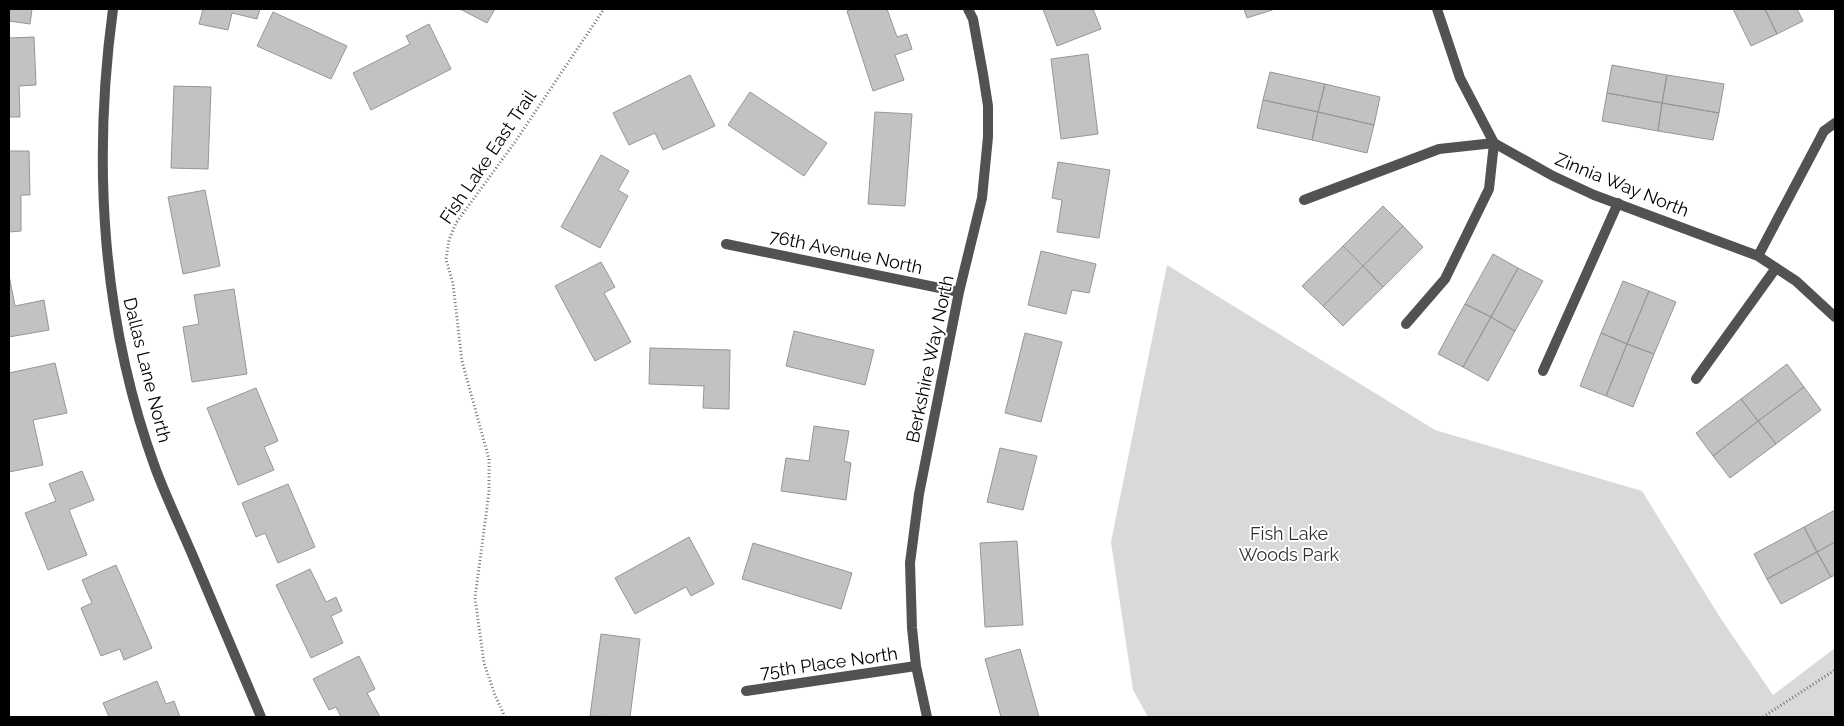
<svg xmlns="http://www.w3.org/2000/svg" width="1844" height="726" font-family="Raleway,sans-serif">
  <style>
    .green { fill: #d9d9d9 }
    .building { fill: #c2c2c2; stroke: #969696 }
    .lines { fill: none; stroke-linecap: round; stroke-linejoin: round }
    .path { stroke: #747474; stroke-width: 3; stroke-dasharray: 1 2.5; stroke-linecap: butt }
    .service { stroke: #525252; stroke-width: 10 }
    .minor { stroke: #525252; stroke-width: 10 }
    .labels { text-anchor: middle; stroke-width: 4; stroke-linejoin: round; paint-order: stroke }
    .street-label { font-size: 18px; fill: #000; stroke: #fff }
    .park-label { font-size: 18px; fill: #303030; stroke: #fff }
  </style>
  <rect width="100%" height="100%" fill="#fff"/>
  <path class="green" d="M1167,265L1435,430L1642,491L1721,619L1773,695L1835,648V717H1148L1133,690L1111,542Z"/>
  <path class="building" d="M9,9H32L30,24L9,21Z
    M203,9H260L257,19L232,13L228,30L199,24Z
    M460,9H495L487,23Z
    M853,9H887L897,37L907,34L912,49L895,55L904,80L873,91L847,11Z
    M1043,9H1093L1101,29L1057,46Z
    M1244,9H1275L1247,18Z
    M1733,9H1765L1777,34L1751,46Z
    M1765,9H1797L1803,21L1777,34Z
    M273,12L347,46L331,79L257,46Z
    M429,24L451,69L371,110L353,73L410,44L406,36Z
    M34,37L36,85L19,86L20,117H9V38Z
    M1088,54L1098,134L1061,139L1051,59Z
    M1612,65L1667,75L1662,103L1607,93Z
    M1270,72L1325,84L1318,112L1263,100Z
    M690,75L715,126L663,150L655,133L629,145L613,113Z
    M1667,75L1724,84L1719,113L1662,103Z
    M1325,84L1380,97L1374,125L1318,112Z
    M174,86L211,87L208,169L171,168Z
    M750,92L827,143L804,176L728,125Z
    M1607,93L1662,103L1658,131L1602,121Z
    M1263,100L1318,112L1312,140L1257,128Z
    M1662,103L1719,113L1713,140L1658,131Z
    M875,112L912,114L905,206L868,204Z
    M1318,112L1374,125L1367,153L1312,140Z
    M9,151H29L30,195H21V231L9,232Z
    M601,155L629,171L618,190L628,196L600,248L561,227Z
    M1058,162L1110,170L1099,238L1057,232L1062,200L1052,198Z
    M205,190L220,266L183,274L168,197Z
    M1383,206L1403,226L1363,266L1343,246Z
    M1403,226L1423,247L1383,287L1363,266Z
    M1343,246L1363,266L1323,306L1302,286Z
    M1041,251L1096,264L1089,293L1072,290L1066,314L1028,305Z
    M1493,254L1518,268L1491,317L1465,304Z
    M601,262L615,287L604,293L631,342L595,361L555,286Z
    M1363,266L1383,287L1343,326L1323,306Z
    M1518,268L1543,281L1515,331L1491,317Z
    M9,275L15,306L44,300L49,330L9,337Z
    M1623,281L1649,291L1627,344L1601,333Z
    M234,289L247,374L192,382L183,327L199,324L194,295Z
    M1649,291L1676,302L1654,354L1627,344Z
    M1465,304L1491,317L1463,367L1438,354Z
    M1491,317L1515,331L1488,381L1463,367Z
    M794,331L874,350L865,385L786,366Z
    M1025,333L1062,342L1041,422L1005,413Z
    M1601,333L1627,344L1606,396L1580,386Z
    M1627,344L1654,354L1633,407L1606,396Z
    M650,348L730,350L729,409L703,408L704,386L649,384Z
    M55,363L67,413L33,420L43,465L9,472V373Z
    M1787,364L1804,387L1758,421L1741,399Z
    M1804,387L1821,410L1776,444L1758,421Z
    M256,388L278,441L264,447L274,470L238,485L207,408Z
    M1741,399L1758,421L1713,456L1696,433Z
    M1758,421L1776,444L1730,478L1713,456Z
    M814,426L849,431L844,461L851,463L846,500L781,491L786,458L809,461Z
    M1000,448L1037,456L1023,510L987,502Z
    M82,471L94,500L69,510L87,555L48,570L25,513L56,501L49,484Z
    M288,484L315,547L278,563L265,533L256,537L242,503Z
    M1835,510V542L1817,552L1804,527Z
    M1804,527L1817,552L1767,579L1754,554Z
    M689,537L714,584L691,596L686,587L635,614L615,578Z
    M1017,541L1023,625L985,627L980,543Z
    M1835,542V575L1831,577L1817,552Z
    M753,543L852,573L841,609L742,579Z
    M1817,552L1831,577L1781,604L1767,579Z
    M116,565L152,648L124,660L120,649L101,656L81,608L92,603L82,580Z
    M310,569L326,602L336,597L342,611L331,616L343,643L311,658L276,585Z
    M601,634L640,639L630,717L590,716Z
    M1020,649L1039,717H1001L985,659Z
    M359,656L375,689L367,693L380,717H341L336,707L329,710L313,679Z
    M157,681L166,704L174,701L180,717H109L103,703Z"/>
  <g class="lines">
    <path class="path" d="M505,717L495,695L484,663L475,598L489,492V459L462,361L453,284L446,259L449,240L456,223L515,142L604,9
      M1763,717L1835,670"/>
    <path class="service" d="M1824,131L1835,123
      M1304,200L1439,149L1494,143L1489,189L1445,279L1406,324
      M1543,371L1618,203
      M1696,379L1776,268"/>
    <path class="minor" d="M113,9C92,164 102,323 156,470C167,499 180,526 192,554C215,608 238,663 261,717
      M1437,9L1460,78L1494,143L1553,176L1594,195L1758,256L1796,281L1835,317
      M726,244L959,292
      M1758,256L1824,131
      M746,691L916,666
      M927,717L916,666L912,628L910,563L919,494L959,292L982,198L988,137V106L983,74L973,19L968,9"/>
  </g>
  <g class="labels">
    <g class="street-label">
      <text transform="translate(488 157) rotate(-56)" y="6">Fish Lake East Trail</text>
      <text transform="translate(1622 185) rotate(22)" y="6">Zinnia Way North</text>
      <text transform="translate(846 252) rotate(12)" y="6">76th Avenue North</text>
      <text transform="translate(930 359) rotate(-78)" y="6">Berkshire Way North</text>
      <text transform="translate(147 370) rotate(76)" y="6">Dallas Lane North</text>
      <text transform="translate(829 663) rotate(-8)" y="6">75th Place North</text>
    </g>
    <g class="park-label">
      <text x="1289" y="540">Fish Lake<tspan x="1289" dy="21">Woods Park</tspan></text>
    </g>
  </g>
  <rect width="1844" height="726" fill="none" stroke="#000000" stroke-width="20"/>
</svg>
